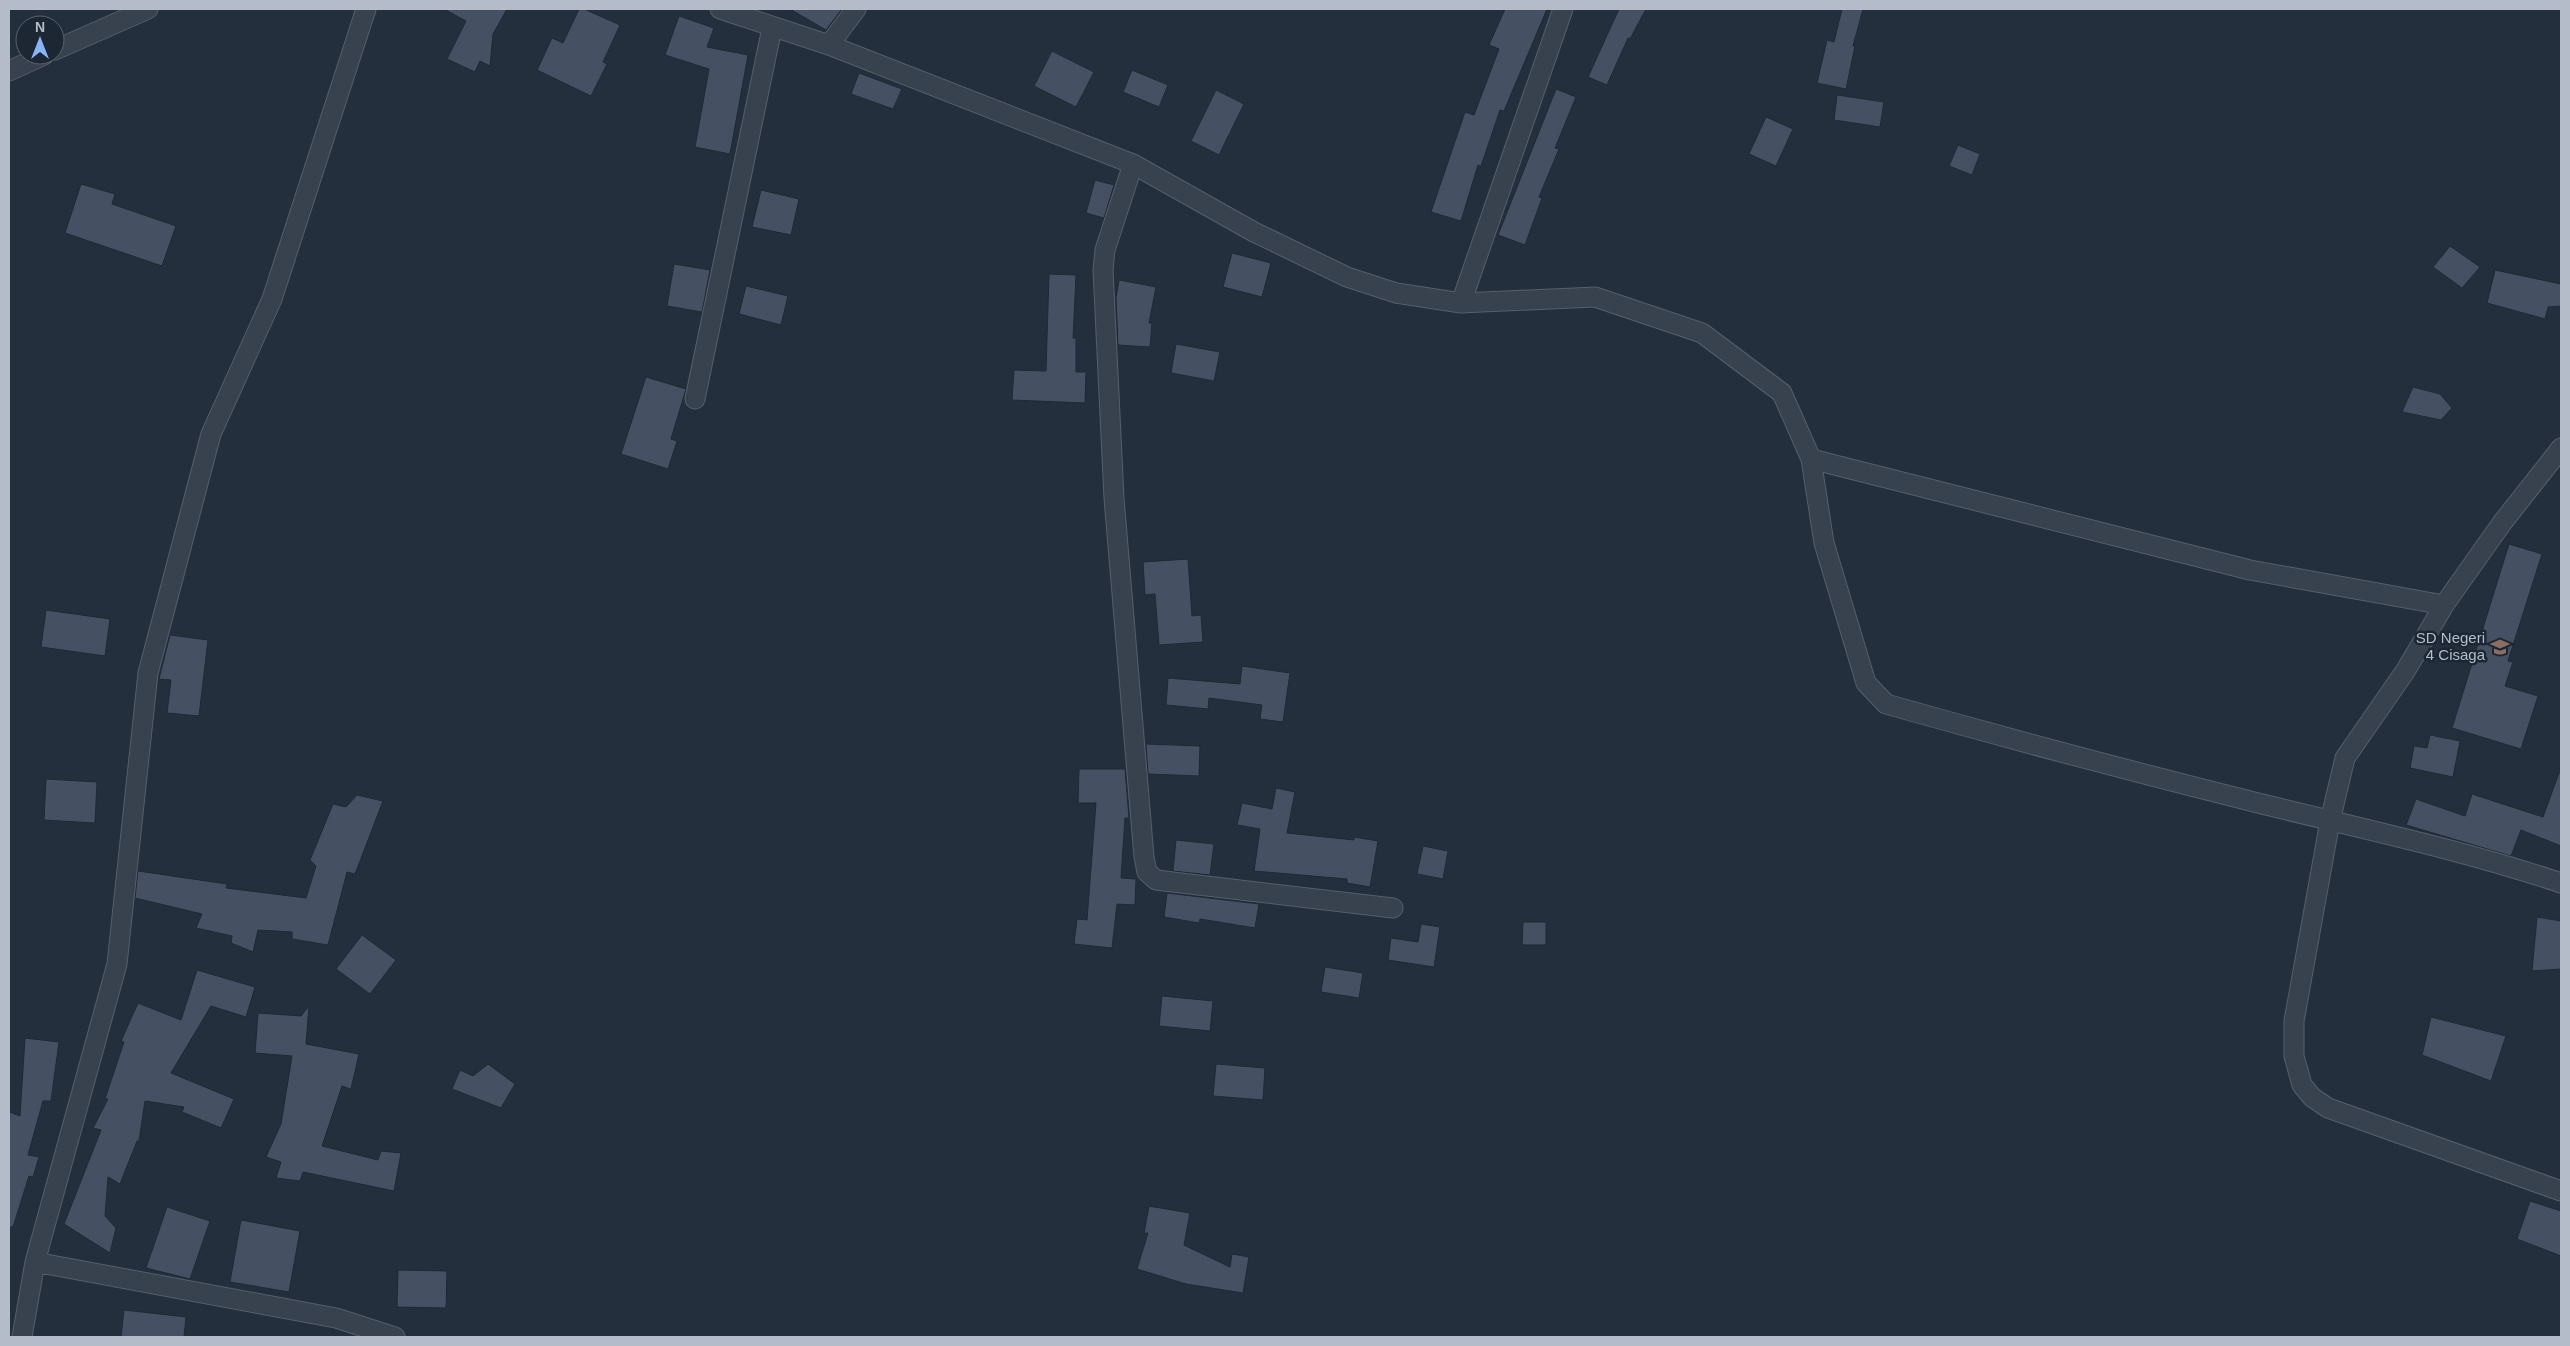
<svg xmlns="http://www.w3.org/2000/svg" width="2570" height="1346" font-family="Helvetica,sans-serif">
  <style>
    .building { fill: #455162; stroke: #1f2835 }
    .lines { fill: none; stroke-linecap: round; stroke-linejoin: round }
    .minor-casing { stroke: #565f6c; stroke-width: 21 }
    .minor { stroke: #38414e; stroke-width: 19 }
    .labels { text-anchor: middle; stroke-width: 5; stroke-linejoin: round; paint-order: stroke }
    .poi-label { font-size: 15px; fill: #b4bcc9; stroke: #1d2633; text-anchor: end }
  </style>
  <rect width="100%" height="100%" fill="#242f3e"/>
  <path class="building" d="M444,9H507L493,34L490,66L480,61L475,72L447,59L466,21Z
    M579,9H584L620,25L603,62L607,64L591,96L537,70L552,38L563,43Z
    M790,9H842L826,30Z
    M1505,9H1547L1504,111L1500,110L1481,166L1478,165L1461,221L1431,212L1465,112L1474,115L1499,49L1489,45Z
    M1619,9H1646L1630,39L1628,38L1607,85L1588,77Z
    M1842,9H1863L1853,46H1855L1846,89L1817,83L1827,40L1834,42Z
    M679,16L714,28L707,47L748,55L730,154L695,147L709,69L665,55Z
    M1052,51L1094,72L1076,107L1034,86Z
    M1132,70L1168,85L1159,107L1123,92Z
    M859,73L902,89L893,109L851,94Z
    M1556,89L1576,97L1555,148L1559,149L1539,197L1542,198L1525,245L1498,235Z
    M1216,90L1244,104L1219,155L1191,141Z
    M1837,95L1884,102L1880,127L1834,120Z
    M1766,117L1793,129L1776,166L1749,154Z
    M1958,145L1980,154L1972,175L1949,166Z
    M1095,180L1114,185L1104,218L1086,213Z
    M81,184L115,194L112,204L176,226L162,266L65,233Z
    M761,190L799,199L791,235L752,227Z
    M2450,246L2480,267L2462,288L2433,267Z
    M1232,253L1271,263L1262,297L1223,287Z
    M674,264L710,270L702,312L667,306Z
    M2495,270L2561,284V306L2548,307L2545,319L2487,303Z
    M1049,274L1076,275L1073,338H1076V372H1086L1085,403L1012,400L1014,370L1046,371Z
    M1119,280L1156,287L1149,323H1152L1150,347L1118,345L1116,298Z
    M746,286L788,296L781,325L739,314Z
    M1176,344L1220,352L1214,381L1171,373Z
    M646,377L686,389L671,439L677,441L668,469L621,454Z
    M2413,387L2440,394L2452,408L2441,420L2402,412Z
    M2509,544L2542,554L2508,661L2513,662L2505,686L2538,696L2521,749L2452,728Z
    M1188,559L1192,616L1201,615L1203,642L1159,645L1155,594L1145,595L1143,562Z
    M46,610L110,619L105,656L41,647Z
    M170,635L208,640L199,716L167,713L171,680L159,679Z
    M1242,666L1290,673L1283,722L1260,719L1262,705L1209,698L1208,709L1166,705L1168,678L1240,684Z
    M2430,735L2460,741L2453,777L2410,768L2414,746L2427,748Z
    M1146,744L1200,746L1199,776L1148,774Z
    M1079,769H1125L1129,818H1125L1121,878L1136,879L1135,905L1117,904L1112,948L1074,944L1077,919L1087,920L1096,803H1078Z
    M2559,773H2561V846L2521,830L2511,856L2406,825L2416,799L2465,816L2472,794L2543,817Z
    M46,779L97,782L95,823L44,820Z
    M1276,788L1295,792L1287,833L1354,840V837L1378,841L1370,887L1347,883V879L1254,871L1260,829L1237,825L1242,803L1272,809Z
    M357,795L383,801L355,874L347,872L328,945L292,939V932L258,930L253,952L231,943L232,936L196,928L202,914L135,898L138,871L227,884L226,888L306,898L316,866L310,860L333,804L346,807Z
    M1176,840L1214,844L1210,875L1173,871Z
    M1423,846L1448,851L1443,879L1417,874Z
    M1167,893L1259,904L1255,928L1200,919L1199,923L1164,917Z
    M2537,917L2561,921V969L2532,971Z
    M1523,922H1546V945H1522Z
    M1421,924L1440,927L1434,967L1388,960L1391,938L1418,942Z
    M362,935L396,960L370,994L336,969Z
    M1325,967L1363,973L1359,998L1321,992Z
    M197,970L255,987L246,1017L211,1006L171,1073L234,1099L221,1128L182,1112L184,1107L145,1101L139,1141H137L120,1184L108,1177L105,1216L116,1228L110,1253L64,1224L101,1130L93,1128L108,1099H105L124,1042L121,1041L138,1003L181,1020Z
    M1162,996L1213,1001L1210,1031L1159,1026Z
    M309,1006L306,1044L359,1054L351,1089L342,1086L322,1146L378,1160L381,1151L401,1153L394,1191L303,1172L300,1181L276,1178L281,1162L266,1157L281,1124L292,1056L255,1053L258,1013L301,1016Z
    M2431,1017L2506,1036L2491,1081L2422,1055Z
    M25,1038L59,1042L51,1101H43L28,1155L39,1157L33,1177L29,1176L13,1227H9V1112L20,1116Z
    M488,1064L515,1084L501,1108L452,1089L460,1070L473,1076Z
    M1216,1064L1265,1068L1263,1100L1213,1096Z
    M2530,1201L2561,1211V1256L2517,1239Z
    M1149,1206L1190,1213L1184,1245L1230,1267L1232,1254L1249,1257L1243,1293L1186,1284L1137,1269L1148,1233H1144Z
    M167,1207L210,1221L190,1279L146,1268Z
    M241,1220L300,1231L289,1292L230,1282Z
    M398,1270L447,1271L446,1308L397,1307Z
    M124,1310L186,1317L184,1337H121Z"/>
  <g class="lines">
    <g class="minor-casing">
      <path id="minor" d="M720,9L829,45L1133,164L1254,232L1347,277L1396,293L1461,303L1595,297L1702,333L1782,393L1811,459L1824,543L1866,683L1886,704C2010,739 2134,772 2258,803C2359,828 2463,850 2561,883
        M829,45L856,9
        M55,50L148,9
        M9,71L44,55
        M1133,164L1105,250L1103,270L1114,498L1144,857L1147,872L1156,880L1393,908
        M1461,303L1563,9
        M695,399L772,28
        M2561,448L2502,523L2444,605L2406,670L2345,758L2330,821L2294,1021V1056L2302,1085L2312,1097L2328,1108L2561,1191
        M1811,459L2250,570L2444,605
        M35,1262L336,1318L395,1337
        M22,1337L35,1262L117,964L148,673L211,434L272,299L366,9"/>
    </g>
    <use href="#minor" class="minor"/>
  </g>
  <defs>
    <g id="school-bare" transform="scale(1.5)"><path d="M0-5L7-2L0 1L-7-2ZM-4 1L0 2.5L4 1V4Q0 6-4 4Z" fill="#8d6e63" stroke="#1d2633" stroke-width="2.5" paint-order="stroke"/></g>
  </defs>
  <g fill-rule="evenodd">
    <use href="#school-bare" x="2500" y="647"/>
  </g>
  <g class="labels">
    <g class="poi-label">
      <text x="2485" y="643">SD Negeri<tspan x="2485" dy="17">4 Cisaga</tspan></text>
    </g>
  </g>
  <rect width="2570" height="1346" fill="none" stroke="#b4bcc9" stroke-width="20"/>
  <g transform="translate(40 40)"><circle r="24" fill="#1d2633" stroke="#59626f"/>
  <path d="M0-4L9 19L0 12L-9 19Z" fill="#8ab4f8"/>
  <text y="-8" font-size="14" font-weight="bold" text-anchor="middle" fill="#b4bcc9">N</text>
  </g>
</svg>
